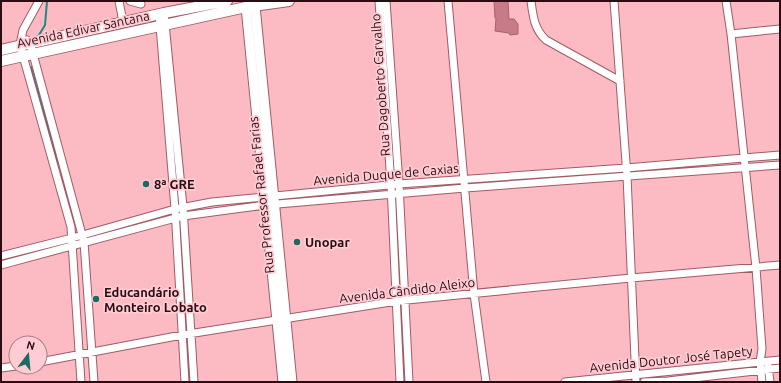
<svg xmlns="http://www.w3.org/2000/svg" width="781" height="383" font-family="Ubuntu,sans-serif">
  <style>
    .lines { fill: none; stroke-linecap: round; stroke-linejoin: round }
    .stream { stroke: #1e8983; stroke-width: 2 }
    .building { fill: #c77b88; stroke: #ab616e }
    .minor-casing { stroke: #a25a67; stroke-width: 9 }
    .major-casing { stroke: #a25a67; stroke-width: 11 }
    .highway-casing { stroke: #a25a67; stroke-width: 12 }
    .minor { stroke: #fff; stroke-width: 7 }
    .major { stroke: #fff; stroke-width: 9 }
    .highway { stroke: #fff; stroke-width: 10 }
    .poi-dot { fill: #1d6964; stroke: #ffccd3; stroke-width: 1.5 }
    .labels { text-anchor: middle; stroke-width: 3.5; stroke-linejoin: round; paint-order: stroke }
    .street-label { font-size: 13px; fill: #290d13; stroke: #ffccd3 }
    .poi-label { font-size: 13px; font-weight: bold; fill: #290d13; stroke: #ffccd3; text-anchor: start }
  </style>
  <rect width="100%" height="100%" fill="#fcbac3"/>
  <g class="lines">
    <path class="stream" d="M39,35L45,25L47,1
      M31,67L58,163"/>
  </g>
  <path class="building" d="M494,1H508L509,19H514L518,24V34L510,35L509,33L495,31L496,18H495Z"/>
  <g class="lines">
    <g class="minor-casing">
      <path id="minor" d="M39,1L23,30L20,45L71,227L81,382
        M119,1L123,22
        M130,1L141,4
        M379,1L391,185L400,382
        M386,1L399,184L409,382
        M448,1L474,294L486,382
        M531,1C533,16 534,29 546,40L620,81
        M614,1L627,176L636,382
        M726,1L731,34L756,268L762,349L760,362L762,382
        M164,13L183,207L194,382
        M159,14L175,209L185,382
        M731,34L780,29
        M27,40L30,43L33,54L84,242L94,382
        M1,256L72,238L175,209L212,202L399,184L626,168L780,155
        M1,265L183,216L266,205L465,188L780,165
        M40,362L182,335L397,301L631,278L780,265
        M768,366L770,382
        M1,368L16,366
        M565,382L780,360
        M644,382L668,381L780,368"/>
    </g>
    <g class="major-casing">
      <path id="major" d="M255,6L292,382
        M246,7L283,382"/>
    </g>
    <g class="highway-casing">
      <path id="highway" d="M1,50L164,13L227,1
        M1,61L246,7L289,1"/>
    </g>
    <use href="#minor" class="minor"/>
    <use href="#major" class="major"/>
    <use href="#highway" class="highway"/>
  </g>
  <g class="poi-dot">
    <circle cx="146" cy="184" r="4"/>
    <circle cx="297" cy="242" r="4"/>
    <circle cx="96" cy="299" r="4"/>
  </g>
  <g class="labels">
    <g class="street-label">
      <text transform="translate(83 29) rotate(-12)" y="5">Avenida Edivar Santana</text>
      <text transform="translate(380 85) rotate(-94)" y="5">Rua Dagoberto Carvalho</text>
      <text transform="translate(386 174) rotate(-5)" y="5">Avenida Duque de Caxias</text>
      <text transform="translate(261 195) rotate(-96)" y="5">Rua Professor Rafael Farias</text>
      <text transform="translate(407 290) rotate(-7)" y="5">Avenida Cândido Aleixo</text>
      <text transform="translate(671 359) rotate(-6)" y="5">Avenida Doutor José Tapety</text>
    </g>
    <g class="poi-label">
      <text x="154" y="189">8ª GRE</text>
      <text x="305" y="247">Unopar</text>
      <text x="104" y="297">Educandário<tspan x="104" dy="15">Monteiro Lobato</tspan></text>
    </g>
  </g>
  <rect width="781" height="383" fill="none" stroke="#290d13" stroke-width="4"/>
  <g transform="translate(28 355) rotate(16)"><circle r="19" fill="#ffccd3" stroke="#a98086"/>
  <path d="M0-3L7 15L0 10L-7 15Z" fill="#1d6964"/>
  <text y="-6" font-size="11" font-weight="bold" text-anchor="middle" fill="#290d13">N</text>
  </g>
</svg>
